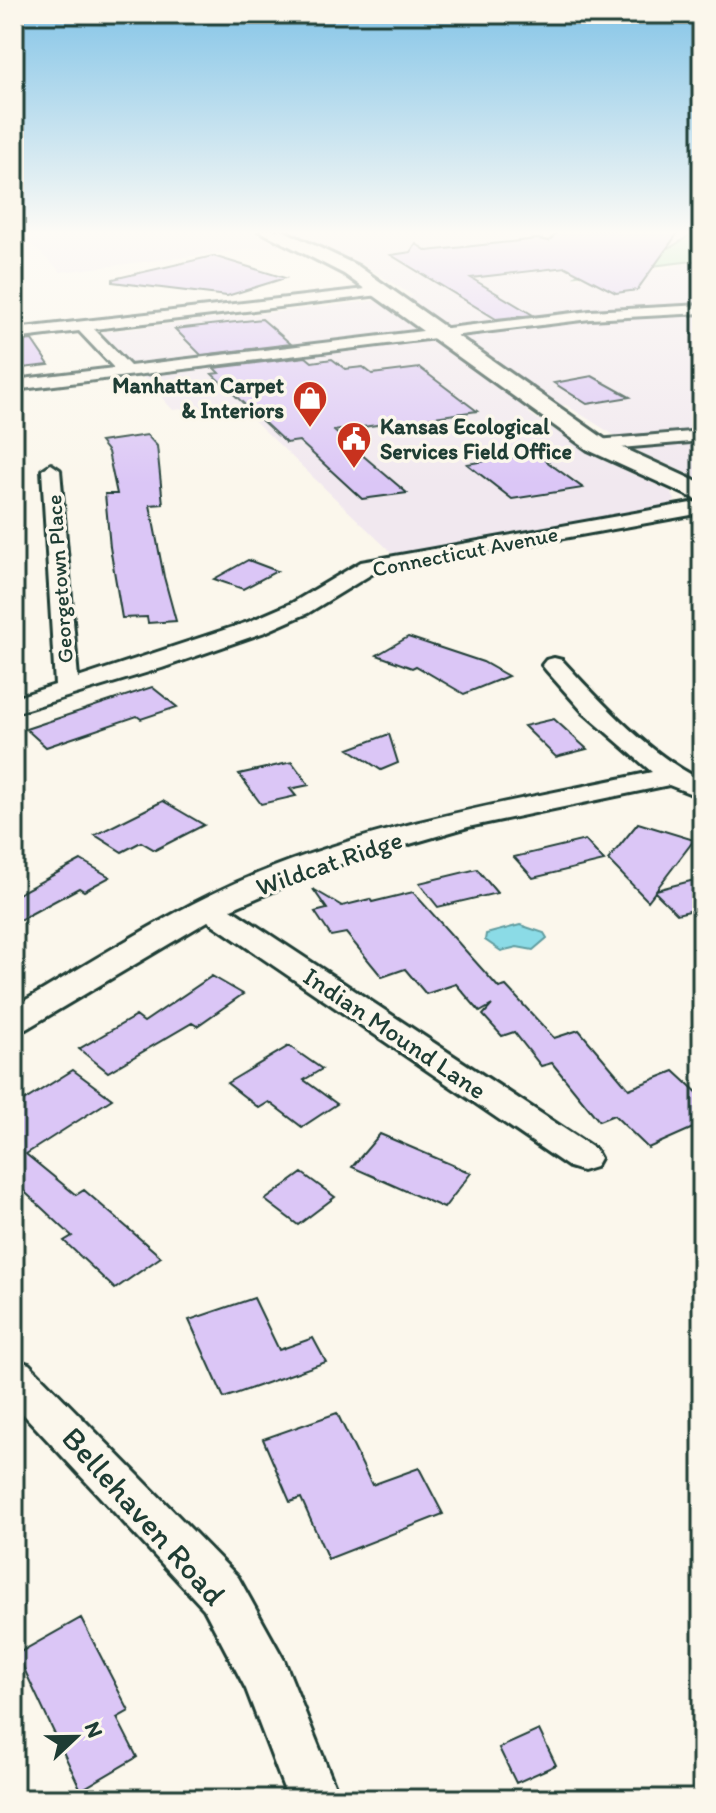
<svg xmlns="http://www.w3.org/2000/svg" width="716" height="1813" font-family="Itim,sans-serif">
  <style>
    .built { fill: #f1e8ef }
    .green { fill: #a8e7af; stroke: #649272; stroke-width: 2 }
    .water { fill: #8bdbe6; stroke: #609c9f; stroke-width: 2 }
    .building { fill: #dbc6f6; stroke: #1f3d34; stroke-width: 2 }
    .lines { fill: none; stroke-linecap: round; stroke-linejoin: round }
    .street-casing { stroke: #1f3d34; stroke-width: 6 }
    .secondary-casing { stroke: #1f3d34; stroke-width: 6 }
    .street { fill: #fbf7ec; fill-rule: evenodd }
    .secondary { fill: #fbf7ec; fill-rule: evenodd }
    .labels { text-anchor: middle; stroke-width: 7; stroke-linejoin: round; paint-order: stroke }
    .far-poi-label { font-size: 22px; font-weight: bold; fill: #1f3d34; stroke: #fbf7ec; text-anchor: end }
    .far-street-label { font-size: 22px; fill: #1f3d34; stroke: #fbf7ec }
    .street-label { font-size: 26px; fill: #1f3d34; stroke: #fbf7ec }
    .near-street-label { font-size: 32px; fill: #1f3d34; stroke: #fbf7ec }
  </style>
  <rect width="100%" height="100%" fill="#fbf7ec"/>
  <filter id="ink" filterUnits="userSpaceOnUse"><feTurbulence type="fractalNoise" baseFrequency=".0125" numOctaves="2"/><feDisplacementMap in="SourceGraphic" scale="16" xChannelSelector="R" yChannelSelector="G"/><feConvolveMatrix kernelMatrix="1 2 1 2 8 2 1 2 1" color-interpolation-filters="sRGB"/></filter>
  <g filter="url(#ink)">
    <path class="built" d="M16,230H695L679,245L654,257L583,269L574,278L660,269L702,260V480L644,454L566,405L527,412L594,456L670,491L675,500L671,506L659,509L393,554L236,403L173,410L102,332L413,296L363,265L309,242L61,272Z"/>
    <path class="green" d="M695,230H702L701,260L576,275L583,269C624,262 663,260 695,230Z"/>
    <path class="water" d="M520,925L544,933L547,938L533,950L517,947L501,951L485,940L486,934Z"/>
    <path class="building" d="M559,230H680L637,290L616,293L566,267L471,278L533,315L496,319L391,255L411,252L416,244L427,251L537,239L549,241Z
      M213,256L285,278L227,296L113,282V279Z
      M262,319L291,344L201,355L175,329Z
      M32,340L49,365L14,369V342Z
      M306,357L312,362L332,359L345,369L363,367L372,374L420,368L477,411L334,431L407,493L362,499L299,441L286,443L212,374L219,373L214,368Z
      M592,376L630,397L587,404L554,383Z
      M147,435L157,446L163,504L150,505L164,577L176,621L148,623L147,617L122,618L110,547L105,494H117L108,452L100,442Z
      M535,453L583,488L512,499L467,464Z
      M248,560L277,571L243,589L214,579Z
      M408,637L483,662L508,676L464,694L416,666L412,668L377,655Z
      M152,687L177,707L141,719L137,716L46,747L26,729Z
      M554,719L587,749L556,757L524,726Z
      M389,734L398,763L381,770L349,749Z
      M292,762L309,785L290,789L296,796L261,804L239,774Z
      M163,801L204,825L155,850L141,842L122,852L95,835Z
      M638,823L694,840L656,890L702,878V908L677,914L655,892L648,901L608,860Z
      M585,840L604,861L533,878L514,857Z
      M81,860L110,877L84,891L79,888L14,923V896Z
      M477,869L497,893L438,907L419,883Z
      M313,889L342,906L370,899L372,902L413,892L499,988L506,986L554,1038L579,1030L629,1089L674,1071L702,1097V1124L648,1148L614,1115L599,1121L552,1063L541,1066L514,1032L502,1036L483,1015L492,1005L480,1012L456,984L426,994L405,969L382,977L346,933L331,936L315,912L327,909Z
      M212,976L243,994L197,1026L192,1023L108,1072L79,1049L136,1016L144,1022Z
      M289,1046L322,1069L304,1080L337,1104L302,1127L269,1102L259,1108L227,1083Z
      M73,1070L112,1099L26,1154L76,1195L84,1190L161,1257L115,1289L64,1241L72,1236L14,1182V1107Z
      M380,1134L471,1173L444,1208L352,1167Z
      M302,1173L335,1197L298,1225L265,1200Z
      M254,1298L279,1350L313,1338L326,1362L224,1398L189,1320Z
      M337,1413L372,1485L419,1468L443,1514L328,1559L301,1498L290,1502L263,1439Z
      M81,1618L129,1711L117,1718L137,1757L81,1790L17,1654Z
      M539,1730L556,1765L516,1783L499,1748Z"/>
    <g class="lines">
      <g class="street-casing">
        <path id="street" d="M383,287L388,288V294L94,329L130,366L590,311L702,305V313L590,319L14,390V380L114,368L79,331L14,339V329Z
          M702,431V441L597,450L588,445L597,440Z
          M51,464L60,470L78,678L248,622L292,603L361,562L702,501V513L375,572L308,613L265,632L162,668L14,713V698L55,685L42,470Z
          M554,658L562,660C601,702 650,756 702,780V798L669,785L468,827L327,868L231,909L595,1149L600,1158L595,1167L582,1171L569,1167L208,921L26,1029L14,1032V1007C94,961 173,908 259,873C384,822 520,800 652,772L584,713L546,670L542,665L546,660Z
          M14,1359L29,1364L238,1577L284,1660L340,1799H288L246,1689L204,1609L14,1404Z"/>
      </g>
      <g class="secondary-casing">
        <path id="secondary" d="M258,230H282L358,266L606,440L702,484V502L588,450L344,274Z"/>
      </g>
      <use href="#street" class="street"/>
      <use href="#secondary" class="secondary"/>
    </g>
  </g>
  <linearGradient id="sky" x2="0" y2="1"><stop stop-color="#83c4e7"/><stop offset="0.48" stop-color="#fdfbf6"/><stop offset="1" stop-color="#fdfbf6" stop-opacity="0"/></linearGradient>
  <rect width="716" height="484" fill="url(#sky)"/>
  <defs>
    <g id="shop-pin" transform="scale(1.8)"><path d="M0 17L-7.5 6A9.5 9.5 0 1 1 7.5 6Z" fill="#c8321e" stroke="#fbf7ec"/><path d="M-5-2.5h2.3a2.7 3.5 0 0 1 5.4 0H5L5.5 6h-11ZM-1.5-2.5h3a1.5 2.3 0 0 0-3 0Z" fill="#fff"/></g>
    <g id="civic-pin" transform="scale(1.8)"><path d="M0 17L-7.5 6A9.5 9.5 0 1 1 7.5 6Z" fill="#c8321e" stroke="#fbf7ec"/><path d="M-.6-6.5H3V-4.5H.6V-3L4-1V1h2V6H-6V1h2V-1L-.6-3ZM-1.2 2.5V6h2.4V2.5Z" fill="#fff"/></g>
  </defs>
  <g fill-rule="evenodd">
    <use href="#shop-pin" x="310" y="398"/>
    <use href="#civic-pin" x="354" y="439"/>
  </g>
  <g class="labels">
    <g class="far-poi-label">
      <text x="284" y="393">Manhattan Carpet<tspan x="284" dy="25">&amp; Interiors</tspan></text>
      <text x="380" y="434" text-anchor="start">Kansas Ecological<tspan x="380" dy="25">Services Field Office</tspan></text>
    </g>
    <g class="far-street-label">
      <text transform="translate(465 551) rotate(-11)" y="8">Connecticut Avenue</text>
      <text transform="translate(59 579) rotate(-94)" y="8">Georgetown Place</text>
    </g>
    <g class="street-label">
      <text transform="translate(329 863) rotate(-19)" y="9">Wildcat Ridge</text>
      <text transform="translate(395 1033) rotate(34)" y="9">Indian Mound Lane</text>
    </g>
    <g class="near-street-label">
      <text transform="translate(144 1516) rotate(48)" y="11">Bellehaven Road</text>
    </g>
  </g>
  <rect width="716" height="1813" fill="none" stroke="#fbf7ec" stroke-width="48"/>
  <rect x="24" y="24" width="668" height="1765" fill="none" stroke="#1f3d34" stroke-width="3" filter="url(#ink)"/>
  <g transform="translate(76 1737) rotate(68)" stroke="#fbf7ec" stroke-width="6" paint-order="stroke">
  <path d="M0-6L14 30L0 20L-14 30Z" fill="#1f3d34"/>
  <text y="-12" font-size="22" font-weight="bold" text-anchor="middle" fill="#1f3d34">N</text>
  </g>
</svg>
